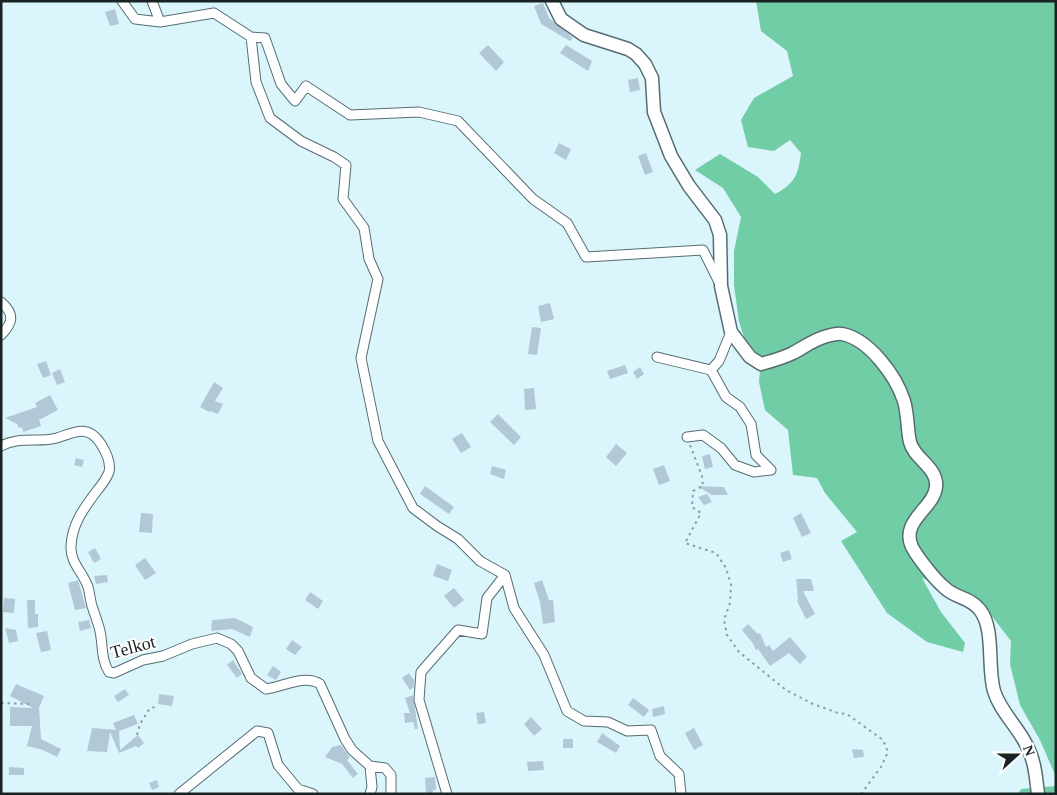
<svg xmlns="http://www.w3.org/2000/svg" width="1057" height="795" font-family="Georgia,serif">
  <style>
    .forest { fill: #71cda6 }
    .building { fill: #b3c8d6 }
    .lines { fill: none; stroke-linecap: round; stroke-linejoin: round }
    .street-casing { stroke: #556d72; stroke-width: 11 }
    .secondary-casing { stroke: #556d72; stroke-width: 15 }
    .path { stroke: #8b9fa4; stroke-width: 2; stroke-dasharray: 2.5 4; stroke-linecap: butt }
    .street { stroke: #fff; stroke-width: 9 }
    .secondary { stroke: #fff; stroke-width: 12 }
    .labels { text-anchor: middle; stroke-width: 4; stroke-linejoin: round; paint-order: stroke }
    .street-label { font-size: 18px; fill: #192325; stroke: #fff }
  </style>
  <rect width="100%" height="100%" fill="#daf5fb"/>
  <path class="forest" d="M756,1H1056V777L1040,740L1020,705L1010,664L1011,641L978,598L922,578L941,612L965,643L963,652L927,642L887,613L841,541L857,532L825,493L817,478L793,475L788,430L765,410L759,382L761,358L745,340L739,322L734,285V251L741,217L723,188L695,170L720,154L758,177L775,194C796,183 798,174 801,153L790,140L774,151L748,147L741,120L754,98L793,76L787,51L761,31Z
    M1056,786V794H1018L1021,789Z"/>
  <path class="building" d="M543,3L549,18L573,38L570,41L541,24L534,6Z
    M115,9L119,24L110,26L105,12Z
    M488,45L504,62L496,71L479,53Z
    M566,45L592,61L588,71L560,53Z
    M638,78L640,90L630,92L628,80Z
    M559,143L571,149L566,160L554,153Z
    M646,153L653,172L645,175L638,156Z
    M550,303L554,319L541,322L538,306Z
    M532,327L541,328L537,355L528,354Z
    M46,361L51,375L43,378L37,364Z
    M625,365L628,373L610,379L607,371Z
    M640,367L644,374L637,379L633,372Z
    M60,369L65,382L57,385L52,373Z
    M214,382L223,388L215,401L223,404L218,414L210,411L209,412L200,407Z
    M534,388L536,409L525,410L524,389Z
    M50,395L58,410L39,420L41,426L23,432L22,427L19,428L17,424L5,418L37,407L35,403Z
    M498,414L521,437L514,445L490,422Z
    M462,433L471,447L461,453L452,439Z
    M616,444L627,453L616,466L606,457Z
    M710,454L713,467L705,469L702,456Z
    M76,458L84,460L82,467L74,465Z
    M664,465L670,481L659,485L653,469Z
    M492,466L506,470L504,479L490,474Z
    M425,486L454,507L449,514L420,494Z
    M697,486L724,487L728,495H712Z
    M707,494L712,502L704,505L698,497Z
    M141,513L153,514L152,533L139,532Z
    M801,513L811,533L802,537L793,518Z
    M95,548L101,559L94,563L88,552Z
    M789,550L792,559L783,562L780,553Z
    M145,558L156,573L145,580L135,565Z
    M437,564L452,570L448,581L433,576Z
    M107,575L108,582L96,584L94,576Z
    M796,577V579H811L814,591H803L815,614L806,619L797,601L798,600Z
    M78,580L86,608L75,610L68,583Z
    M542,580L549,600H553L555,622L543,624L540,602L534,583Z
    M454,588L464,600L454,608L444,596Z
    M310,592L323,601L318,609L305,600Z
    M4,598L15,599L14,613L3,612Z
    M27,600H35V614H38V627L28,628Z
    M235,618L253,627L250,637L232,629L211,631L212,620Z
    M89,620L91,628L80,631L78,622Z
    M748,624L758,634L760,633L766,647L769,645L773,651L790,637L807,657L800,664L789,653L770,666L758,649L756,650L752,642L742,630Z
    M5,628L16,630L18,641L9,643Z
    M47,631L51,650L41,652L36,633Z
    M292,640L302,647L295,655L286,649Z
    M233,660L242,674L237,678L227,665Z
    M273,666L281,672L276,680L267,675Z
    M409,673L414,680V687L410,690L402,678Z
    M16,684L44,696L39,708L41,739L61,749L57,757L43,750L27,746L32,726H10V707L33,708L10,696Z
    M125,689L129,695L118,702L114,696Z
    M159,694L174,696L172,706L158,704Z
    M413,695L418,729H415L413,722L405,723L404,713H410L405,698Z
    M633,698L649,710L644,717L628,705Z
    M664,706L665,714L653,717L652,709Z
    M484,712L486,723L478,724L476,713Z
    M134,715L138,724L119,731L120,750L138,735L144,743L138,748L136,746L119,753L110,732L107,752L87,751L92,728L116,730L113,723Z
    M531,717L542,729L534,736L524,724Z
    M694,728L703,745L694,750L685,733Z
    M602,733L620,746L616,753L597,742Z
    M563,739H573V748H563Z
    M341,745L350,758L347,760L358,774L353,778L342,764L325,757L332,747Z
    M852,749L863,750L864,757L854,758Z
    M543,761L544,770L528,771L527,762Z
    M9,767L24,768V775H9Z
    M435,777L436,790H433V794H426L425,778Z
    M157,780L159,787L152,790L149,783Z"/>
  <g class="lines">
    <g class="street-casing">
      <path id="street" d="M122,1L135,19L160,22L214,13L251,37L265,38L281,84L295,101L306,86L350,115L419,112L458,121L533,199L567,223L586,257L703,250L719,282
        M152,1L160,22
        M251,37L256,82L270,118L301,141L334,157L346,165L343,199L364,228L369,259L378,279L361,358L378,441L413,508L437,526L458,539L480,561L505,575L487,598L482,634L458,630L421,672L419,700L447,794
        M1,302C15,314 13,323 1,335
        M657,357L711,370
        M687,437L703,435L721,448L735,465L754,472L771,470L756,455L751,424L740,407L726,397L711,370L719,361L731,332
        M1,446C19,436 39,443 57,438C75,432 88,424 101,444C106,452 111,463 109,472C106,480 101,486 96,492C84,508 72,524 71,546C70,563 83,572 88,587C90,593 90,600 92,606C95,615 98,623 100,631C103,645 101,660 109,672L114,673L143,660L163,656L192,644L217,638L231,644L238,651L251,678L266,689C282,687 305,674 320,684L345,739L352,750L370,766L385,768L391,775V794
        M505,575L514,608L544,655L567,711L584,721L608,722L627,731L651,730L660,756L679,774L681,794
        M370,766L372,787L370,794
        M179,794L257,731L268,733L278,765L298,789L313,794"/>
    </g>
    <g class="secondary-casing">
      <path id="secondary" d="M552,1L561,19L584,35L628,49L636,54L645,64L652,78L654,112L671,156L689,186L715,220L720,235L721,286L731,332L750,357L761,364C772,361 783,358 793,353C804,347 815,339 827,336C831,335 838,333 842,334C869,339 896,376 904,401C908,414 907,429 910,442C914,459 938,467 936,487C934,508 900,521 912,547C918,558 935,580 945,588C955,598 970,597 980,610C995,629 987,667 994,691C1000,711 1018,727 1027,746C1035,761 1036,778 1038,794"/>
    </g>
    <path class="path" d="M690,445L702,476L703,486L693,491L692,507L701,513L685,543L716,553L726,568L731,585L730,603L724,620L727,635L739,652L786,690L813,704L838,713L847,714L883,740L888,752L881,767L861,794
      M1,703L29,704
      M137,735L140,724L150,708L156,707
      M1,776H2"/>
    <use href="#street" class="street"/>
    <use href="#secondary" class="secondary"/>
  </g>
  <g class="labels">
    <g class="street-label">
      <text transform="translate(133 647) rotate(-15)" y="6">Telkot</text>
    </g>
  </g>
  <rect width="1057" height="795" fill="none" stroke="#192325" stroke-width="5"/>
  <g transform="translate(1017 755) rotate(69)" stroke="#ffffff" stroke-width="4" paint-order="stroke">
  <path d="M0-4L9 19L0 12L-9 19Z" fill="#192325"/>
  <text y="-8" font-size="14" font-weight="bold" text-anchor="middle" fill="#192325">N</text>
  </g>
</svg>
